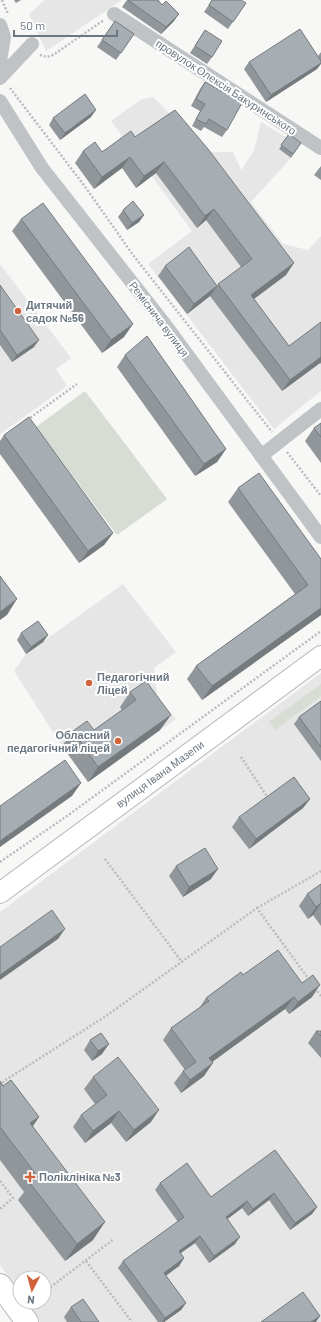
<svg xmlns="http://www.w3.org/2000/svg" width="321" height="1322" font-family="Barlow,sans-serif">
  <style>
    .built { fill: #e5e6e5 }
    .green { fill: #d7dcd4 }
    .lines { fill: none; stroke-linecap: round; stroke-linejoin: round }
    .secondary-casing { stroke: #b4b8bc; stroke-width: 22 }
    .primary-casing { stroke: #b3b7ba; stroke-width: 24 }
    .path { stroke: #b9bcbe; stroke-width: 2.5; stroke-dasharray: 2 2; stroke-linecap: butt }
    .street { stroke: #bfc3c6; stroke-width: 14 }
    .secondary { stroke: #fff; stroke-width: 20 }
    .primary { stroke: #fff; stroke-width: 22 }
    .wall { fill: #90969a }
    .shaded-wall { fill: #757a7d }
    .building { fill: #a7aeb3; stroke: #757a7d }
    .poi-dot { fill: #d0633c; stroke: #fff; stroke-width: 1.5 }
    .labels { text-anchor: middle; stroke-width: 4; stroke-linejoin: round; paint-order: stroke }
    .street-label { font-size: 11px; fill: #6a7783; stroke: #fff }
    .poi-label { font-size: 11px; font-weight: bold; fill: #6a7783; stroke: #fff; text-anchor: start }
  </style>
  <rect width="100%" height="100%" fill="#f7f7f5"/>
  <path class="built" d="M45,0H122L46,51L29,14Z
    M153,97L207,152H233L241,170L254,151L261,122L287,138L279,149L291,158L251,202L283,244L308,250L321,236V391L274,429L148,264L192,231L111,121L142,99Z
    M0,264L71,358L56,369L67,386L0,434Z
    M123,584L176,652L154,668L157,695L176,719L88,782L62,746L14,671L26,654Z
    M321,673V1322H40L26,1302H44V1278H20V1293L0,1265V912Z"/>
  <path class="green" d="M85,391L167,499L117,535L36,427Z
    M321,684V696L275,730L269,722Z"/>
  <g class="lines">
    <g class="secondary-casing">
      <path id="secondary" d="M0,893L321,656"/>
    </g>
    <g class="primary-casing">
      <path id="primary" d="M0,1285L27,1322"/>
    </g>
    <path class="path" d="M2,0L8,14
      M40,55L47,57L53,55L104,20
      M10,88L86,188L133,255L272,432
      M27,420L77,384
      M287,452L321,496
      M241,757L268,798
      M105,859L182,962
      M0,862L67,816L321,631
      M257,908L321,871
      M315,988L321,996
      M0,1086L4,1081L106,1016L257,908L310,981
      M0,1181L13,1198L0,1209
      M86,1261L132,1322
      M44,1292L114,1239"/>
    <path class="street" d="M114,14L321,148
      M0,25L4,37L0,61
      M0,78L32,44
      M0,101L42,168L163,322L321,537
      M261,456L321,409"/>
    <use href="#secondary" class="secondary"/>
    <use href="#primary" class="primary"/>
  </g>
  <path class="wall" d="M14,0H21L16,3Z
    M127,0H158L174,21L161,34L122,7Z
    M212,0L246,3L228,29L204,12Z
    M115,21L134,34L116,60L97,47Z
    M205,30L212,57L207,64L190,53Z
    M321,52V65V64L317,69L266,102L244,69L249,62L318,56Z
    M205,82L227,130L222,137L204,127L201,131L192,126L200,111L191,106L200,89Z
    M175,110L286,275L254,299L289,346L321,322V364L320,363L282,391L210,296L187,314L158,276L165,266L217,286L218,284L241,267L206,220L197,228L156,173L136,188L122,168L94,189L75,163L83,151L102,152L135,137Z
    M91,117L60,140L49,125L53,118Z
    M289,134L301,143L291,158L279,149Z
    M321,166V180L314,175Z
    M123,210L144,215L139,222L127,230L118,217Z
    M21,219L124,337L102,353L12,231Z
    M0,285L34,347L12,362L0,345Z
    M125,355L226,449L217,462L195,476L117,367Z
    M321,423V463L305,441L314,428Z
    M4,435L113,533L104,545L79,563L0,454V441Z
    M238,488L321,559V615L202,700L187,679L196,666L295,594L228,502Z
    M21,633L48,635L43,642L26,654L17,640Z
    M130,692L160,730L88,782L62,746L73,731L94,730L122,710L120,707Z
    M321,701V761L294,724L299,717Z
    M310,799L303,808L249,849L232,827L239,817Z
    M176,866L211,879L183,897L169,876Z
    M321,884V926L313,915L308,919L299,906L307,894Z
    M243,975L312,997L289,1014L285,1009L212,1062L204,1076L181,1093L174,1083L183,1071L185,1070L163,1040L171,1028L200,1007L206,998Z
    M316,1031H321V1058L308,1043Z
    M90,1040L102,1054L92,1061L84,1050Z
    M93,1077L151,1122L126,1142L111,1123L85,1143L73,1127L81,1115L95,1104L84,1089Z
    M0,1081L3,1086L39,1117L33,1126L93,1240L65,1261L18,1200L24,1192L0,1160Z
    M275,1150L317,1207L312,1214L290,1230L269,1200L248,1216L242,1208L227,1219L235,1244L209,1263L195,1243L180,1253L184,1258L179,1266L166,1276L186,1303L181,1310L164,1322H158L118,1268L123,1261L178,1222L155,1190L160,1183L211,1197Z
    M71,1307L99,1322H67L64,1317Z"/>
  <path class="shaded-wall" d="M179,14L174,21L161,34L166,27Z
    M321,63L317,69L266,102L271,95Z
    M96,110L91,117L60,140L65,133Z
    M130,157L122,168L94,189L102,177Z
    M164,162L156,173L136,188L144,176Z
    M214,209L206,220L197,228L205,216Z
    M144,215L139,222L127,230L132,223Z
    M294,263L286,275L243,307L251,295Z
    M217,286L210,296L187,314L194,304Z
    M133,324L124,337L102,353L111,340Z
    M39,340L34,347L12,362L17,355Z
    M321,357V362L320,363L282,391L290,380Z
    M226,449L217,462L195,476L204,464Z
    M113,533L104,545L79,563L88,551Z
    M17,599L7,615L0,620V612Z
    M321,608V615L202,700L212,686Z
    M48,635L43,642L26,654L31,647Z
    M171,715L160,730L88,782L98,767Z
    M81,783L72,796L0,847V841Z
    M310,799L303,808L249,849L256,839Z
    M218,869L211,879L183,897L189,887Z
    M321,903L313,915L308,919L316,907Z
    M65,929L58,939L0,980V975Z
    M320,985L312,997L289,1014L298,1002Z
    M294,997L285,1009L201,1070L209,1058Z
    M109,1044L102,1054L92,1061L98,1051Z
    M213,1063L204,1076L181,1093L190,1080Z
    M159,1110L151,1122L126,1142L134,1130Z
    M119,1111L111,1123L85,1143L93,1131Z
    M39,1117L27,1134L30,1123Z
    M274,1193L269,1200L248,1216L253,1209Z
    M247,1201L242,1208L221,1224L226,1217Z
    M317,1207L312,1214L290,1230L295,1223Z
    M105,1222L93,1240L65,1261L77,1244Z
    M200,1236L195,1243L174,1258L179,1251Z
    M240,1237L235,1244L209,1263L214,1256Z
    M184,1258L179,1266L159,1280L164,1273Z
    M186,1303L181,1310L164,1322H162L165,1318Z
    M320,1316L316,1322H311Z"/>
  <path class="building" d="M128,0H158L162,5L166,1L179,14L166,27Z
    M212,0H241L246,3L233,22L209,5Z
    M115,21L134,34L121,53L102,40Z
    M300,29L321,61V63L271,95L249,62Z
    M205,30L222,41L212,57L195,46Z
    M205,82L242,103L227,130L209,119L206,124L196,119L205,104L196,99Z
    M85,94L96,110L65,133L53,118Z
    M175,110L208,149L294,263L251,295L289,346L321,322V357L290,380L218,284L252,259L214,209L205,216L164,162L144,176L130,157L102,177L83,151L95,142L102,152L131,131L135,137Z
    M289,134L301,143L293,154L281,145Z
    M133,201L144,215L132,223L123,210Z
    M43,203L133,324L111,340L21,219Z
    M189,247L217,286L194,304L165,266Z
    M0,285L39,340L17,355L0,330Z
    M147,336L226,449L204,464L125,355Z
    M29,417L113,533L88,551L4,435Z
    M321,423V437L314,428Z
    M259,473L321,559V608L212,686L196,666L308,585L238,488Z
    M0,576L17,599L0,612Z
    M38,621L48,635L31,647L21,633Z
    M146,681L171,715L98,767L73,731L87,721L94,730L136,700L130,692Z
    M321,701V747L299,717Z
    M65,760L81,783L0,841V806Z
    M294,777L310,799L256,839L239,817Z
    M205,848L218,869L189,887L176,866Z
    M321,884V903L316,907L307,894Z
    M52,910L65,929L0,975V947Z
    M278,950L302,983L313,975L320,985L298,1002L294,997L209,1058L213,1063L190,1080L183,1071L196,1062L171,1028L209,1001L206,998L241,972L243,975Z
    M316,1031H321V1036Z
    M101,1033L109,1044L98,1051L90,1040Z
    M118,1057L159,1110L134,1130L119,1111L93,1131L81,1115L107,1095L93,1077Z
    M11,1080L39,1117L30,1123L105,1222L77,1244L30,1183L38,1177L0,1127V1081L3,1086Z
    M275,1150L317,1207L295,1223L274,1193L253,1209L247,1201L226,1217L240,1237L214,1256L200,1236L179,1251L184,1258L164,1273L186,1303L165,1318L123,1261L184,1217L160,1183L187,1163L211,1197Z
    M303,1292L320,1316L311,1322H261Z
    M83,1299L99,1322H81L71,1307Z"/>
  <g class="poi-dot">
    <circle cx="18" cy="311" r="4"/>
    <circle cx="89" cy="683" r="4"/>
    <circle cx="118" cy="741" r="4"/>
    <path d="M28 1171h4v4h4v4h-4v4h-4v-4h-4v-4h4z"/>
  </g>
  <g class="labels">
    <g class="street-label">
      <text transform="translate(226 87) rotate(33)" y="4">провулок Олексія Бакуринського</text>
      <text transform="translate(159 319) rotate(53)" y="4">Реміснича вулиця</text>
      <text transform="translate(160 774) rotate(-36)" y="4">вулиця Івана Мазепи</text>
    </g>
    <g class="poi-label">
      <text x="26" y="309">Дитячий<tspan x="26" dy="13">садок №56</tspan></text>
      <text x="97" y="681">Педагогічний<tspan x="97" dy="13">Ліцей</tspan></text>
      <text x="110" y="739" text-anchor="end">Обласний<tspan x="110" dy="13">педагогічний ліцей</tspan></text>
      <text x="39" y="1181">Поліклініка №3</text>
    </g>
  </g>
  <g transform="translate(32 1290) rotate(186)"><circle r="19" fill="#ffffff" stroke="#c3c9cd"/>
  <path d="M0-3L7 15L0 10L-7 15Z" fill="#d0633c"/>
  <text y="-6" font-size="11" font-weight="bold" text-anchor="middle" fill="#6a7783">N</text>
  </g>
  <path d="M14 30v6h103v-6" fill="none" stroke="#6a7783" stroke-width="2"/>
  <text x="20" y="30" font-size="12" fill="#6a7783" stroke="#ffffff" stroke-width="3" paint-order="stroke">50 m</text>
</svg>
